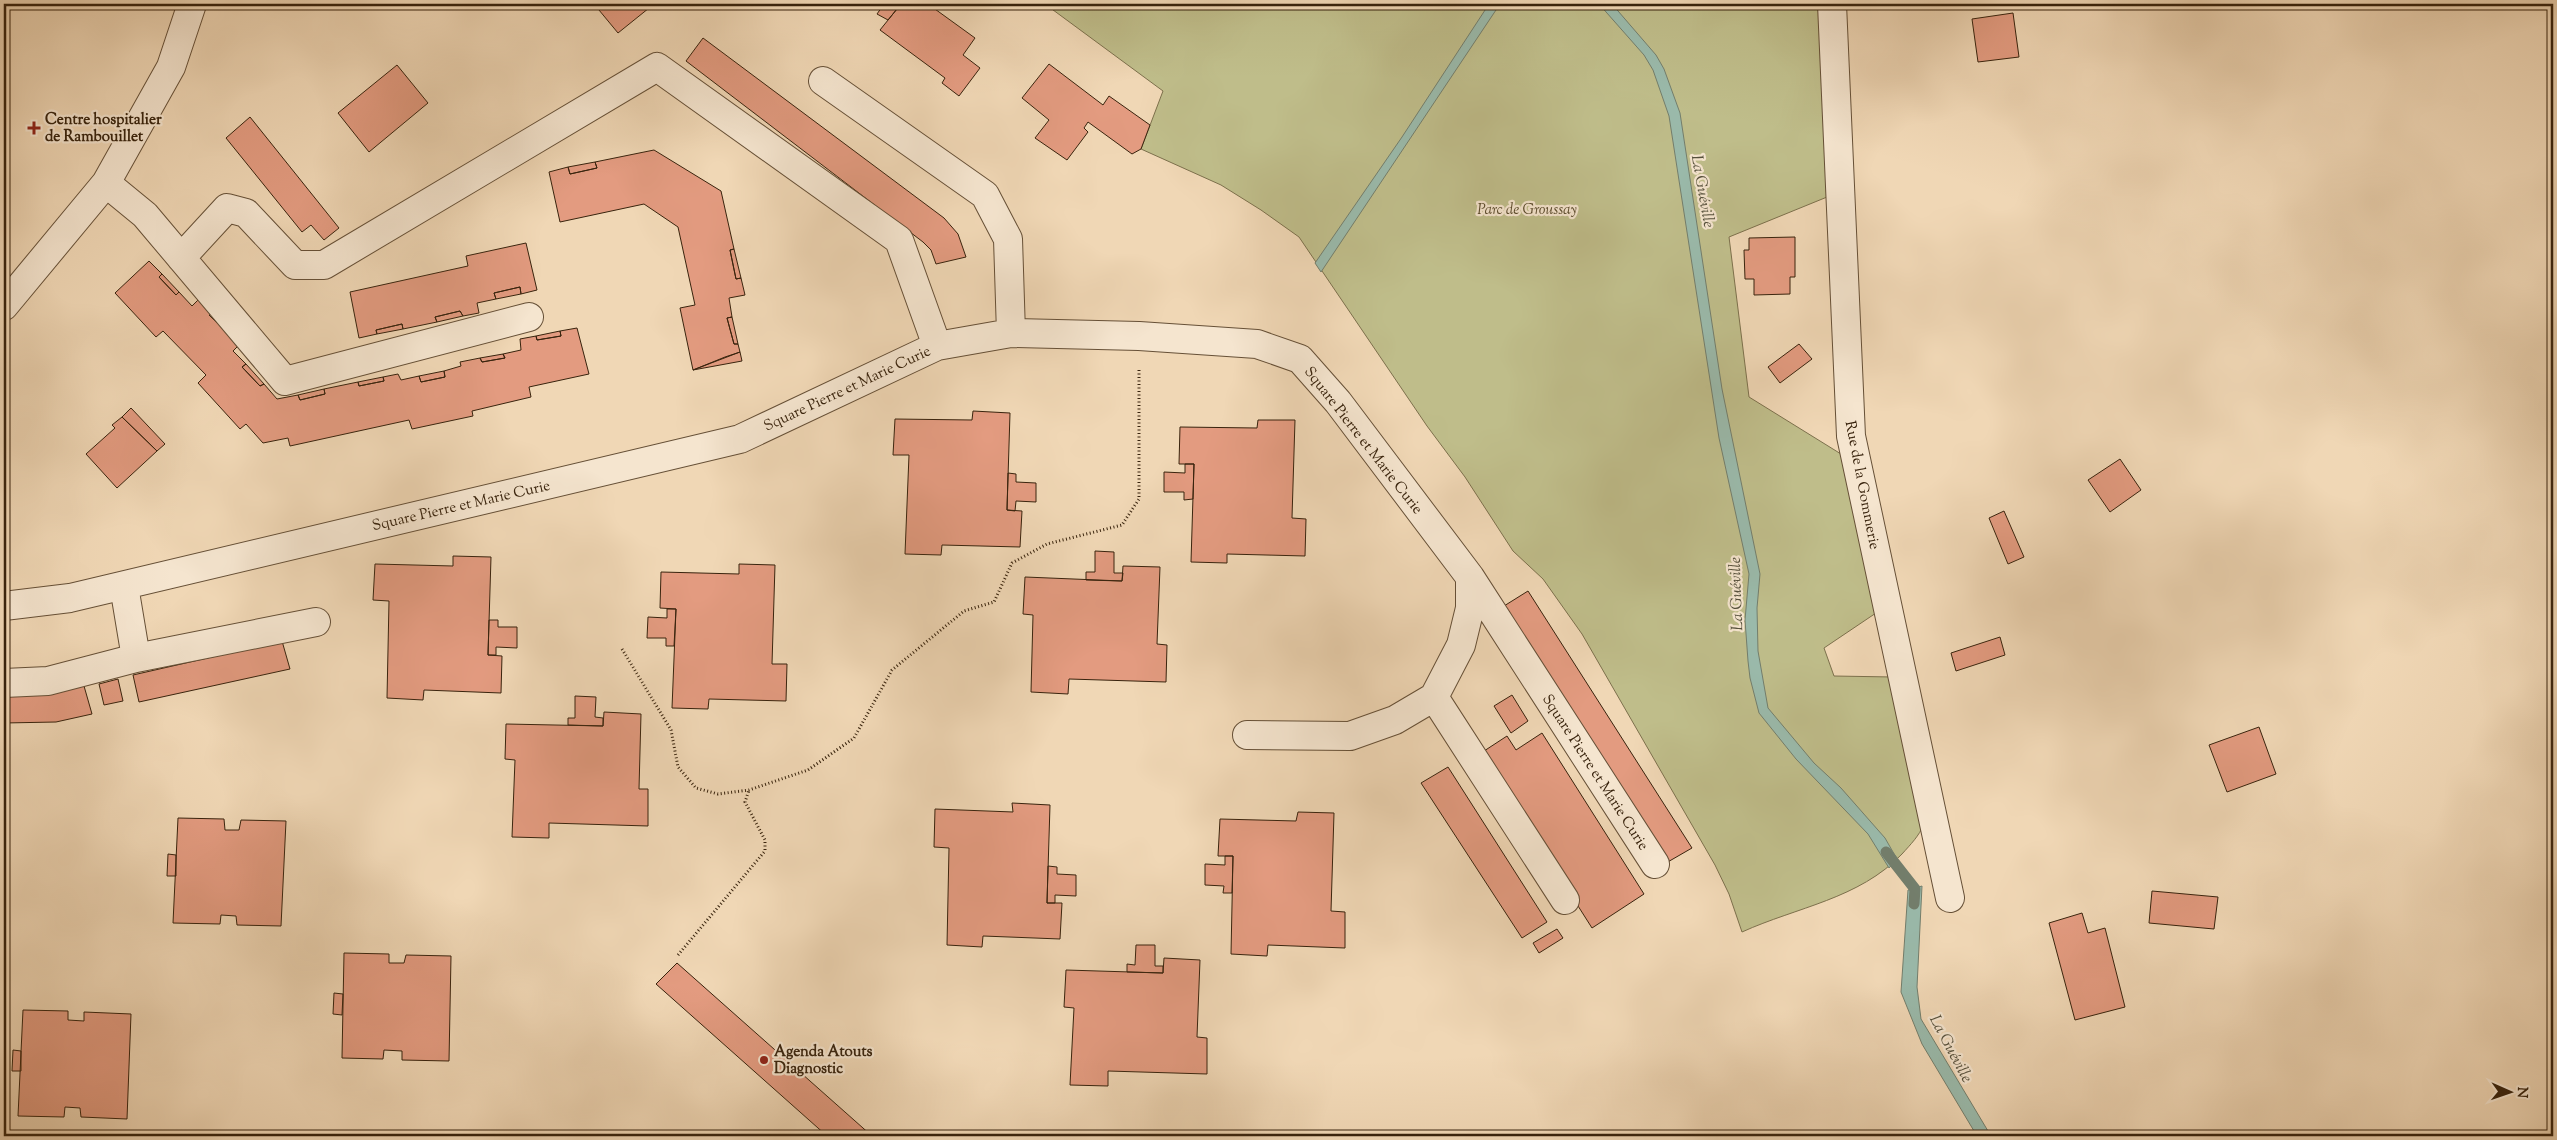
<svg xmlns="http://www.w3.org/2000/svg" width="2557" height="1140" font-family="'Sorts Mill Goudy',serif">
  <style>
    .green { fill: #bfbd8a; stroke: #7c704c }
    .water { fill: #9abaab; stroke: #737e6c }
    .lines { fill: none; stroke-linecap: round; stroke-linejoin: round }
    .stream { stroke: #737e6c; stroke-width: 11 }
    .building { fill: #e39b80; stroke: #38230d }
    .minor-casing { stroke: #665037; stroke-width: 30 }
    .path { stroke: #38230d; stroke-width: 3; stroke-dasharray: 1 2.5; stroke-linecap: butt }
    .minor { stroke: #f5e5cf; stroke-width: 28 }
    .poi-dot { fill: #8f2418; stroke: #f5e5cf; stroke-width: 2 }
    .labels { text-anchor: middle; stroke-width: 4.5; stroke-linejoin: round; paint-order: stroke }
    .poi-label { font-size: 15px; font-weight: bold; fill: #38230d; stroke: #f5e5cf; text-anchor: start }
    .park-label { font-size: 15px; font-style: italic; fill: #5a4a2c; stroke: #f5e5cf }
    .street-label { font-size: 15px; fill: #38230d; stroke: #f5e5cf }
    .water-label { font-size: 16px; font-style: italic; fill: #55503c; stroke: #f5e5cf }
  </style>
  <rect width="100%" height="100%" fill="#f0d7b5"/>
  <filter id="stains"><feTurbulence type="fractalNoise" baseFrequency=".004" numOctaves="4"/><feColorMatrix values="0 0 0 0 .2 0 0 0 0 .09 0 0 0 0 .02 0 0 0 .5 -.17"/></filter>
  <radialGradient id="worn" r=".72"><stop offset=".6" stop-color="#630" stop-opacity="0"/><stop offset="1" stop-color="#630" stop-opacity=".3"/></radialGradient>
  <path class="green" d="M1045,4H1822L1832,195L1729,237L1749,397L1841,454L1876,613L1824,648L1834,676L1893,677L1924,824C1919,836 1911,844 1902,854C1859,899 1797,907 1742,932L1729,894L1715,865L1582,634L1543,579L1513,551L1465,477L1427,426L1299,237L1261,210L1221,185L1141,149L1163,91Z"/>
  <path class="water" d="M1489,4H1500L1321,272L1315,263L1402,137Z
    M1599,4H1612L1656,55L1664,69L1680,113L1722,389L1760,574L1757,608L1758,651L1768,708L1814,763L1841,788L1885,838L1897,859L1889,868L1868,834L1796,759L1759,713L1750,678L1748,661L1745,620L1749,574L1719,438L1669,116L1653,70L1644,55Z
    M1922,886L1917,987L1921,1019L1991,1136H1977L1922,1044L1901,992L1908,890Z"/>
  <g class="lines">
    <path class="stream" d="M1886,852L1915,889L1914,904"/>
  </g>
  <path class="building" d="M594,4H654L618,33Z
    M884,4H901L888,20L877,14Z
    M901,4H928L975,38L963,55L980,68L959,96L942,83L945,78L880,30Z
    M2013,13L2019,57L1978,62L1972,19Z
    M703,38L944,218L958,234L966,257L936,264L931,250L923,242L686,61Z
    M1049,64L1103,105L1109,96L1150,125L1141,149L1132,154L1088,122L1084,128L1088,132L1067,160L1035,138L1049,120L1022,98Z
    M397,65L428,103L369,152L338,113Z
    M250,117L339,228L324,240L311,225L302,232L226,138Z
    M654,150L721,191L734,249L730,250L736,279L741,278L745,295L729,298L732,317L727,318L734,344H738L740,352L693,370L680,308L695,305L678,227L644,204L560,222L549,172L568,167L570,174L597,168L595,162Z
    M595,162L597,168L570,174L568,167Z
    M1795,237V277H1790V294L1754,295V279H1745L1744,250H1749V238Z
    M526,243L537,290L521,294L520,287L494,293L496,299L477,303L479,313L463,316L460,311L435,317L437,322L403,329L402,324L376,330L377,334L359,338L350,292L468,266L466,256Z
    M734,249L741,278L736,279L730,250Z
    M149,261L162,274L159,277L176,295L179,292L192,306L200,298L213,312L209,315L227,333L241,343L233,351L246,364L242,367L260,386L264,384L277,399L298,395L300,400L325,394L324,389L358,382L359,386L384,381L383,377L398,374L401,380L419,376L421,382L445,377L444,371L461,366L460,362L480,358L482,362L505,358L503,354L521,350L520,339L536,336L537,340L561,336L560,331L577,328L589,374L529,387L531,397L472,411L473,416L412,429L409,420L290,446L288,438L263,443L246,424L240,429L198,383L206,375L163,331L156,337L115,293Z
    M162,274L179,292L176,295L159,277Z
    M520,287L521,294L496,299L494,293Z
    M460,311L463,316L437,322L435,317Z
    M732,317L738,344H734L727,318Z
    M402,324L403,329L377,334L376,330Z
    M560,331L561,336L537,340L536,336Z
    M1799,344L1812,359L1780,383L1768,367Z
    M740,352L742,361L693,370L725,357Z
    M503,354L505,358L482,362L480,358Z
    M246,364L264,384L260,386L242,367Z
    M444,371L445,377L421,382L419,376Z
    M383,377L384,381L359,386L358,382Z
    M324,389L325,394L300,400L298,395Z
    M131,408L165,444L157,451L122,417Z
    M973,411L1010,413L1007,510L1022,511L1020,547L942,545L941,555L905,554L909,455H893L895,419L972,420Z
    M122,417L157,451L117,488L86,454L115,428L112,425Z
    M1258,420H1295L1292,518L1306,519L1305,556L1227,554V563L1191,562L1194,464H1179L1180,427L1257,428Z
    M2120,459L2141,490L2110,512L2088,480Z
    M1185,464H1194L1193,499L1184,500V492H1164V472L1185,473Z
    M1008,473L1016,474V482L1036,483V502L1016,501L1015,511L1007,510Z
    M2004,511L2024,557L2008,564L1989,518Z
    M1095,551L1114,552V573H1123L1122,581L1086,580V572H1095Z
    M453,556L491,557L488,655L502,656L501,693L424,690L423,700L387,698L389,601L373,600L375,564L453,566Z
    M739,564L775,565L772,664H787L786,701L709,699L708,709L672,708L676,609L660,608L661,572L739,574Z
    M1123,566L1160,567L1157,644L1167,645L1166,682L1069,679L1068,694L1031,692L1033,615L1023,614L1025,577L1122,581Z
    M1528,591L1692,848L1666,863L1504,606Z
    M667,609H676L674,646H666V638H647L648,617L667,618Z
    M489,620H498V627H517V648L496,647V655H488Z
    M2000,637L2005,655L1956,671L1951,653Z
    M282,641L290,669L139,702L133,675Z
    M118,679L123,701L104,705L99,684Z
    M84,686L92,714L56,722L4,723V694H36Z
    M1512,695L1528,721L1511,733L1494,706Z
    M575,696L596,697L595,717L603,718V726L568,725V718H575Z
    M604,712L641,714L639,789H648V826L549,823V838L512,837L515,760L505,759L506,724L603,726Z
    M2259,727L2276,774L2227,792L2209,745Z
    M1542,733L1644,894L1592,928L1481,753L1507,736L1516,750Z
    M1448,767L1547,922L1522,938L1421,783Z
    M1012,803L1050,805L1047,903H1062L1060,939L983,936L982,947L947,945L949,848L934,847L935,809L1013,812Z
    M1298,812L1334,813L1331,911L1345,912V948L1268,945L1267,956L1231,954L1233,856H1218L1220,819L1296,821Z
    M178,818L224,819L225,830H239L241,820L286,821L281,926L237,925L236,916L221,915L220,924L173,923Z
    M168,854L176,855V876H167Z
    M1225,856H1233L1232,893H1223L1224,886L1205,885V864L1225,865Z
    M1048,866L1057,867V874L1076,875V896L1055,895V903H1047Z
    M2152,891L2218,897L2214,929L2149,923Z
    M2082,913L2088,933L2105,928L2125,1007L2075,1020L2049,923Z
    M1557,929L1563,938L1539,953L1533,943Z
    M1136,945H1155V966H1163V973L1127,972V964L1135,965Z
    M344,953L389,954V963H404L406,955L451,956L449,1061L402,1060V1051L384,1050L383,1059L342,1058Z
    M1164,958L1200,960L1197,1037L1207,1038V1074L1108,1071V1086L1070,1085L1074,1008L1064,1007L1066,970L1163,973Z
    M677,963L872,1136H827L656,984Z
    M334,993L343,994L342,1015L333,1014Z
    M23,1010L68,1011V1020L84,1021V1012L131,1014L127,1119L81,1117L80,1108L65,1107L64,1117L18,1116Z
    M13,1050L21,1051V1071H12Z"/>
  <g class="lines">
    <g class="minor-casing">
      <path id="minor" d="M1832,4L1851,436L1950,898
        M823,81L985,195L1008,239L1011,333
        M106,183L145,215L285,381L529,317
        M181,258L227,208L246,213L295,265H324L657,67L899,240L937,346
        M4,306L106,183L171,67L192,4
        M124,586L136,658
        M4,606L70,598L740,439L937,346L1011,333L1139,336L1257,344L1300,359L1338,402L1470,577L1655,864
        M4,683L48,681L136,658L316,622
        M1434,697L1565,900
        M1247,735L1350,736L1395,720L1434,697L1461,645L1470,608V577"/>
    </g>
    <path class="path" d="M622,649L671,730L678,767L696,788L718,794L749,790L808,770L854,738L892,670L964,611L994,602L1012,563L1047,544L1122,525L1139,499V369
      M678,955L765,851V840L745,802L749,790"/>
    <use href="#minor" class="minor"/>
  </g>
  <g class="poi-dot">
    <path d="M31.5 120.5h5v5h5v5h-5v5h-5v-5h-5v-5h5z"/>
    <circle cx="764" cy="1060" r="5"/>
  </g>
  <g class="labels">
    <g class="poi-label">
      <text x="45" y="124">Centre hospitalier<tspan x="45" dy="17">de Rambouillet</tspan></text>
      <text x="774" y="1056">Agenda Atouts<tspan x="774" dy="17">Diagnostic</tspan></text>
    </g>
    <g class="park-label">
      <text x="1527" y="214">Parc de Groussay</text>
    </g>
    <g class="street-label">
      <text transform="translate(847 388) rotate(-25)" y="5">Square Pierre et Marie Curie</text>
      <text transform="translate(1364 440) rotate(52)" y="5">Square Pierre et Marie Curie</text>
      <text transform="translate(1863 485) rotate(79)" y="5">Rue de la Gommerie</text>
      <text transform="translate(461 505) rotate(-13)" y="5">Square Pierre et Marie Curie</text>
      <text transform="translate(1596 772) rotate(57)" y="5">Square Pierre et Marie Curie</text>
    </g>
    <g class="water-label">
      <text transform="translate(1704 191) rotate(80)" y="6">La Guéville</text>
      <text transform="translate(1735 594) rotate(-92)" y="6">La Guéville</text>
      <text transform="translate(1952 1048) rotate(62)" y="6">La Guéville</text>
    </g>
  </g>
  <rect width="2557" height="1140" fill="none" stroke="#f0d7b5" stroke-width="20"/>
  <rect x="5" y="5" width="2547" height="1130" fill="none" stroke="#38230d" stroke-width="2.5"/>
  <rect x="10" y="10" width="2537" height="1120" fill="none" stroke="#38230d"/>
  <g transform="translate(2510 1092) rotate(92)" stroke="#f5e5cf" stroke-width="4" paint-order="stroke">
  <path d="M0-4L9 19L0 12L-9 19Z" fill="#38230d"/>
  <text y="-8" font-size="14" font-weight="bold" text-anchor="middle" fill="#38230d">N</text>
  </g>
  <rect width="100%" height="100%" filter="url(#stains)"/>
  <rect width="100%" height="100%" fill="url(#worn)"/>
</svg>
